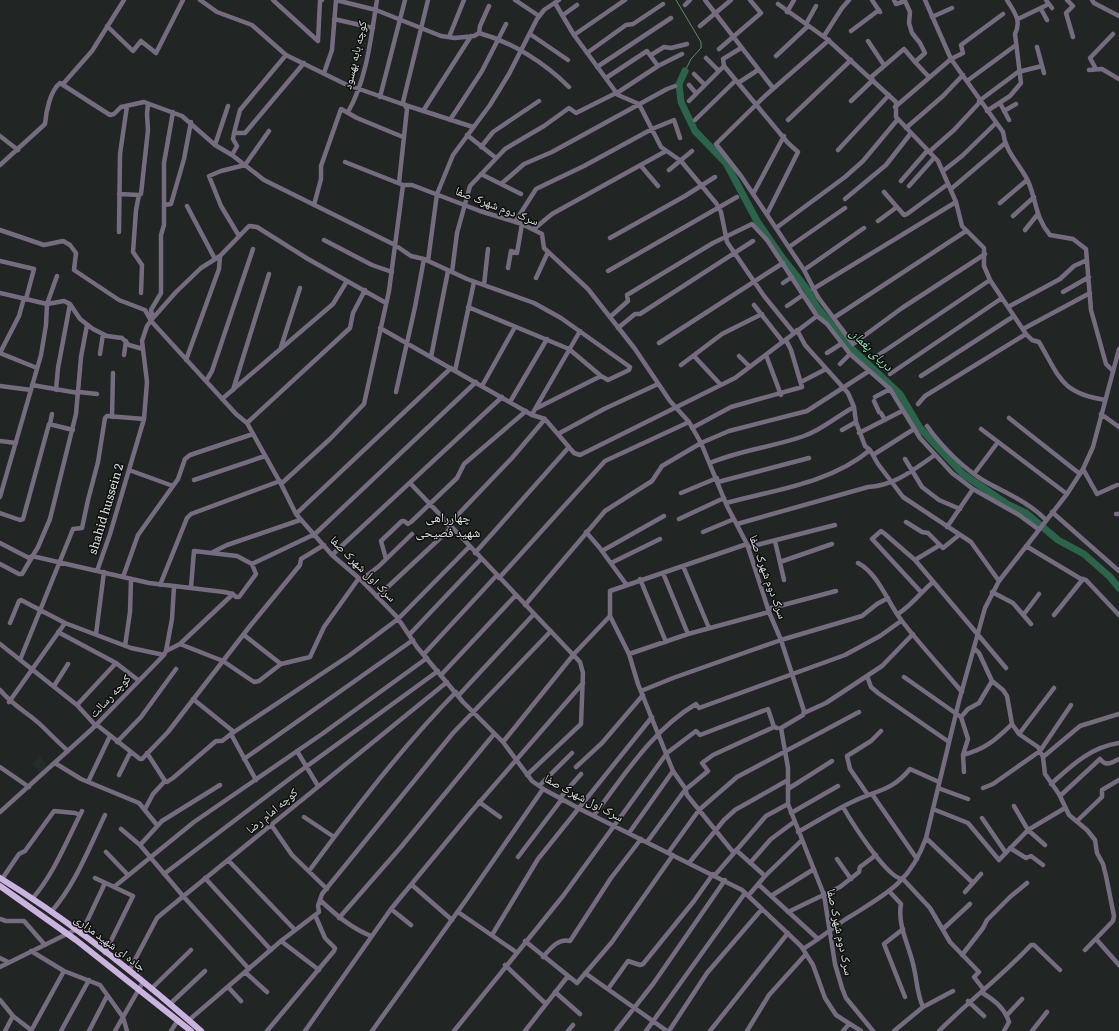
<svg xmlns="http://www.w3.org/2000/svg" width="1119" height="1031" font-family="Literata,'Noto Naskh Arabic',serif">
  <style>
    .built { fill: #232d27 }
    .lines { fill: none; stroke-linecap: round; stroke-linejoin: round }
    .stream { stroke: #608976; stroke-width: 1 }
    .river { stroke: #2b644a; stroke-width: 7 }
    .minor { stroke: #766c80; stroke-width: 4.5 }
    .major { stroke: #cab4df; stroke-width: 6 }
    .labels { text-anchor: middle; stroke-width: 3; stroke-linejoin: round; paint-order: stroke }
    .street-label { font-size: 12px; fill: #dde0de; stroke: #0c0e0d }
    .water-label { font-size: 13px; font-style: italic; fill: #91e8bd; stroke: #0c0e0d }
    .neighbourhood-label { font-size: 13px; fill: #dde0de; stroke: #0c0e0d }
  </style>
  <rect width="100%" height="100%" fill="#212523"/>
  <path class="built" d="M40,756L48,766L40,773L32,764Z"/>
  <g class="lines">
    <path class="stream" d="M676,0L701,42V48L691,59L685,71"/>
    <path class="river" d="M685,71L679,84L681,102L695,131L726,163L757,221L781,256L806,288L817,307L850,347L900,394L920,428L963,474L1007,504L1026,513L1058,540L1084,554L1110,577L1119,588"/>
    <path class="minor" d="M200,0L217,12L252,25L286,55L345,84L405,105L473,127
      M273,0L318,41L320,1L322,0
      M515,0L539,16
      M705,0L773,88
      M872,0L880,12
      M894,0L896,4L905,1L910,12L909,23L912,33L920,43L925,53L915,62L929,77
      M925,0L951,59L1003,132C1005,152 1020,164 1028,181C1037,202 1035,217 1050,235L1073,239L1086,249L1091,310L1106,364L1112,370
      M1046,0L1052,8
      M1067,0L1073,6L1066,13L1073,37
      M1092,0L1094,3L1119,16
      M555,3L574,35L618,95L639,104L661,147L681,161L716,203L721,212L727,242L764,296L794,333
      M778,4L827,39L896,102V117L938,161L956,202L962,226L984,248V266L990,280L1026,334L1032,340L1039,342C1060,378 1061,393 1105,400
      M685,5L690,0
      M1041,9L1047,20
      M787,12L794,0
      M563,15L577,5
      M932,17L952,8
      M334,19L373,28
      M1018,19L1049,4
      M806,24L816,6
      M107,26L133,51L141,41L156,53L183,0
      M700,26L731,0
      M851,31L879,10
      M479,33L480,26L489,6
      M530,34L568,60
      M574,35L625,0
      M824,36L842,8L849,0
      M449,37L464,0
      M829,40L766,95L716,144L741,176L804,270L818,297L853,344L902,308L985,254
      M868,41L884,65
      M1037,47L1044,73
      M741,48L723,59L724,66L788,143L798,152L767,214
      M719,49L761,13L750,0
      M587,53L626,25L633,24L663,4
      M651,55L664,47L671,48L687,44
      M776,56L808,26
      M706,58L719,71
      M597,67L671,18
      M1096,69L1090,58L1113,34
      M1089,70L1102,69L1119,79
      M1018,72L1042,66
      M324,73L332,50L336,0L376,10L441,36L455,38L474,36L479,33C512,42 545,63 569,87
      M694,74L705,85
      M606,78L647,51L658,66
      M870,78L904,49L915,62
      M967,81L1016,45
      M738,83L758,70
      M63,84L92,51L124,0
      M689,85L696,93
      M380,97L405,0
      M689,101L724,66
      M851,101L873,80
      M1000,103L1009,120
      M895,107L951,59L963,53L961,45L1003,14
      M423,111L471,36
      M987,111L1010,96L1021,83L1015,34C1022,20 1014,12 1007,0
      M1004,111L1016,104
      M173,112L164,163V225L161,235V293L151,310L153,318L147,326L142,341L147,382L144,419L110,534L97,571L149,583L224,592L233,594L236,597H239L256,574L252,564L315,534L476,382
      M348,112C367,79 371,37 377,0
      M450,120L482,71L506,24
      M695,120L735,81
      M788,120L851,60
      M906,128L943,96L963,75
      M234,133H245L304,63
      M467,135L496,158
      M0,136L18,150
      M215,145L228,106
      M481,147L493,132L539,101
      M838,150L889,95
      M929,152L954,130L979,103V101L1018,72
      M232,155L237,146L233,139L234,133L240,110L286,55
      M345,162L403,185H412L480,211L522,224L542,234L544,248L588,289L635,349L670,401L689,422L701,443L727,506L747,544L769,612L781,640L804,711L803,715L781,728
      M0,165L45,124C46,112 50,91 60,83L110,115L114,114L121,107L144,102L182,116L215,145L232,155L264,180L395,245L411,256L424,259L467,279L534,303L561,318L630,367L629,370L608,380L601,376L535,409L532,415
      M641,166L658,186
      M669,170L692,151
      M943,171L962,156L996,123
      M481,174L521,194
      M901,181L927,151
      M399,183L407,109L403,102L428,0
      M501,184L524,164L552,152L667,89L675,86
      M909,186L934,158
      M951,189L1004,144
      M884,192L904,215L907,214L948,184
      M119,194L139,195
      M753,194L784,136
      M845,199L886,165L911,133
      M1000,203L1027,180
      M164,205L171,204L184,159L191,122
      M314,205L321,179V166L341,109L357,118L403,137
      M187,206L215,259
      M1013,216L1034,197
      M878,221L897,207
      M515,222L536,189L540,187L584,166L652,129L674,120L680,138
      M776,228L845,177L863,161L898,119
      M534,229L552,214L666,151
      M0,230L44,245L63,241L70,245L76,253L74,270L119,300L145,310L152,322L236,414L247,423L281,484L296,514L332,555L361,580L397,617L417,647L463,702L503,742L532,781L545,790L580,809L742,890L801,946L813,965L825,998L836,1015L861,1031
      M1025,230L1037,215
      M119,232L120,154L127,106
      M239,236L221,206L209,176L221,171L245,165L269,131
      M610,238L685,196L715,177
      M324,240L372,265L392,272
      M789,247L845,208
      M0,261L34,269L26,299
      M428,261L437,194L453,155L490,105L509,74L537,19L544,10L559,0
      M508,268L511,251L517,253L522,224
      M804,270L864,228
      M608,271L737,197
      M452,272L457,233L470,186L505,149L544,126L569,108L576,113L620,91L658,66L682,54
      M536,278L548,252
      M783,283L792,277
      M484,285L488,249
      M813,289L956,202
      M1063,292L1089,277
      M0,293L47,304L64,301L70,304L80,319L93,329L107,336L122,338L129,345L143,349
      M141,293L142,265L133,252L136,210L139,195L141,194L148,130L147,114L148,104
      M754,305L783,342
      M787,306L803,295
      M468,307L569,349L601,376
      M1008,307L1060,279L1074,266L1087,260
      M610,317L628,301L627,295L713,243L752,224L767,240L817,316L827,324L850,354L890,389
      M835,317L966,231
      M153,318L176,292L201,268L220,256L249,226L257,227L308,259L386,303
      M380,328L532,415L545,419L574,453L580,455L735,378L817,316
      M618,328L635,314H640L753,241
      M1023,329L1090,293
      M797,330L805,345L848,393L854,407L856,422L865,446L870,450L878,464L903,497L971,542L999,581
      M659,343L783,263
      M281,347L300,288
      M0,353L19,316L24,298
      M0,353L37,368
      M827,353L841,344
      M100,354L103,334
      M124,355L126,341
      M766,355L781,395
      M694,356L720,384
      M739,356L750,367
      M877,356L990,280
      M431,357L448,271
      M186,360L219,269L220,256
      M840,364L850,354
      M681,365L722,334L762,314
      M455,371L474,282
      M890,374L1002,298
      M921,376L1014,316
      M206,381L212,371L253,249
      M801,382L826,369
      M32,385L78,393
      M0,386L31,390
      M482,386L515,327
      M56,390L58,368L70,304
      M233,390L269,274
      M79,392L97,394
      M396,392L415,307L424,259
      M875,397L890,389L920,438L952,473L973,489L1019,515L1038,529
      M222,399L333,304L347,281
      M874,401L879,412L881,413L885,420
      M510,402L547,339
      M918,404L925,396L1026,334
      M535,409L580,331
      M1101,414L1119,427
      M112,417L113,373
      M1009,418L1080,474
      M247,423L350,328L353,313L365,290
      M50,424L52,414
      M927,426C942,447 964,469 986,482C1006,493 1030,503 1046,520
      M692,428L731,407L802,387L791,350L786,340
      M981,429L1067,494
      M842,430L856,422
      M859,433L902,411
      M558,434L604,409L658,384
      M0,441L16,443
      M873,455L914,429
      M905,459L922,487L939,500L960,509
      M710,463C740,450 773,447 804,436C822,430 837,416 854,407
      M1083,469L1097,494L1117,485
      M129,470L173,486
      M974,474L998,442
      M194,480L265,456
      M718,482L809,458
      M410,483L580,662L583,673L581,724L527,775
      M281,484L330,439L364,404L389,291L403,185
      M681,493L717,478
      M0,497L41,355L46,325L47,304L57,276
      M726,503C774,490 831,483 870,450
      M1052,512L1119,571
      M0,513L20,520L23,519L49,424L73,430
      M296,514L451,368
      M1116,514H1119
      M679,519L724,498
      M906,522L922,532L928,533L943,548L959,535
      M737,524L868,487C895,486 914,469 935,455
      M448,525L512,458L545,419
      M947,527L973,489
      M586,532L599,547L626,584
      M703,532L734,519
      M775,541L784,580
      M0,543L29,558L32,556L97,571
      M1026,546L1081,579L1086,580L1119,615
      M749,547L835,525
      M602,551L664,516
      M213,552L227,545L300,520
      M475,553L569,447
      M332,555L502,397
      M386,559L381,541L402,521H404L408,524L411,522L457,478L464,464L526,411
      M915,560L940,545
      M780,562L832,544
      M611,563L660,539
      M858,563C878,573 889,605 902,621C921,646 942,668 962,692
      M0,564L19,574H22L38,547L50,519L76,414L81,357L87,325
      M683,566L709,628
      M663,573L688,634
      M123,577L138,535L178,479L185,459L190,455L253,434
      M499,578L605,461L689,422
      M640,579L666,642
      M361,580L378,567L412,534
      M160,585L187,518L191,514L280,481
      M191,587L194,551L237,556L252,564
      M921,592L873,540L872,539L881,531L885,534L915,560L1006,668
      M992,592L1013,603L1031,624
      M377,597L451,528
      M525,605L605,511L652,481L662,466L701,443L729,431L807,411L869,371
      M768,609L836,591
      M898,614C913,604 920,593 933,582
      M1024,614L1039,594
      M1054,615L1083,579
      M10,623L19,601L21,600L65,623L131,648L164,655
      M58,632L116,663L138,680
      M96,634L104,572
      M244,635L281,664
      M409,635L481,559
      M0,644L77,705L96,726
      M180,644L223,661L254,682L259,681L281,664L310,657L324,627L359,578
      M125,646L130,612L131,580
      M974,648L979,653L992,681L1003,690L1007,696L1012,724L1019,734L1038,747L1043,757L1045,774L1059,794L1069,815L1087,830L1095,840L1097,853L1103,864L1106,876L1114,916L1113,921L1085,950
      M166,651L172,619L174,587
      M424,654L497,575
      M629,654L688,634L769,612
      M20,660L73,529L82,528L88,500L98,462L105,418L107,416L144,419
      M441,675L516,595
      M867,676L871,687L878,693L949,742
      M904,677L961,717L968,739L963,755L964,772
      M54,686L68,664
      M0,690C14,707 29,713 43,727C51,735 59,743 68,751
      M641,691L673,678L781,640L862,616L877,604L888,598
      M458,696L534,614
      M193,699L234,732
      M9,702L65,623
      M77,705L116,663
      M804,713L826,703L882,666L913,634
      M961,717L968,709L979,703L992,681
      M97,725L140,759H142L168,732L250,626L300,565L301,559L324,545
      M781,728L788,768V804L824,895L835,964L842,988L846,998L873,1031
      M1019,734L1054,688
      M117,742L141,717L176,669
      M503,742L574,654L610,616
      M297,751L318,786
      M147,753L165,781
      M963,755C986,749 995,740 1012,724
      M1043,757L1080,726L1119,714
      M244,759L413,640
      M55,763L81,779L139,803L157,825
      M0,767L29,787
      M576,767L602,743L643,695
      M119,775L130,753
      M256,780L231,734L350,655L398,619L469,547
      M88,782L110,736
      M1051,784C1072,765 1091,747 1119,743
      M539,786L572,753
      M938,788L968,799
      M983,788L993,784L1040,751L1071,705
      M788,789L832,761
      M872,794L917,859
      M868,795L850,769L847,756L871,741L881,731
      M1060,796L1100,759C1107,767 1111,763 1119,759
      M560,798L581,774
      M479,802L500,817
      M1014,806L1028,830L1045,845
      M843,807C851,821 888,880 903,879L930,908L950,942L979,972L974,977L984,990
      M145,809L153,794L165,781L167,782L173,778L216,741H222L231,734
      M933,809L968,823L999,860L1028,830L1065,808
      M0,812L92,729L164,655L166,651L180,644L233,594
      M791,813L838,786
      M594,815C624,776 652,730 696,704L699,708L845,655L880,636L901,621
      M304,817L334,837
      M982,818L1006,853
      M1077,821L1102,797V790L1119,780
      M272,826L292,855L327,889
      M121,829L140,845L183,896L249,969
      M798,832C816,822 833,811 852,802C876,790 891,792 910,769L939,782
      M629,833L673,771
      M926,838L972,882
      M647,842L685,790L708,771L702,763L713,755L774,727L777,728
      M140,845L162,821L220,785
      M1010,848L1026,858L1031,856L1043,865
      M736,850L765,876
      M106,852L128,875
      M733,852L687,795L685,788L673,771L638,684L629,654L610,616V591L747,544
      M668,853L699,810L737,777L859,712
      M518,857L562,799
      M837,859L851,879
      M228,860L295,930
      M689,863L724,820L735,810L788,780
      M750,863L771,839L794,822
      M309,871C354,810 403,746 456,692
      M164,874L292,777L438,671
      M715,875L766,816L788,804
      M95,878L133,896L105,953
      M205,878L271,950
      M2,879L19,854L25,851L54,811L75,813L80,815
      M758,884L818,939
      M412,885L452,920
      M114,887L194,822L322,734L427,658
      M890,892L901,904C897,926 910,947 914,968C917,981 917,994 923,1007
      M965,892L981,874
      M748,896L765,876L802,840
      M771,896L814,869
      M32,899C54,874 67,840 82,811
      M320,900C336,915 351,928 371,936
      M391,909L411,925
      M51,912C75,885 89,848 105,815
      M458,912L516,952
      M788,912L840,887L859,872L860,867L876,855
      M339,918L401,847L494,734
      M0,919L6,921H24L45,945
      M903,929L884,944L905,997
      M943,929L970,904
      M81,934L105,883
      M492,935L538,859L652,717
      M1096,939L1119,965
      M281,941L319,970
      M525,941L577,983L612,942L673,855
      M803,949C818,940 831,929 846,919C884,895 910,884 926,838L959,701L985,608L999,581L1067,494L1083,469L1093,447L1119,349
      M31,951L64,971L100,985L123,1017L115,1031
      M962,955L983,928L987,920L1010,897L1027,883
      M543,957C550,949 558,938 570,941L572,938L611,878L641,839
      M0,958L8,962
      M505,965L546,1004
      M0,967L75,930
      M129,971L157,918L164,912L447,682
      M245,972L267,992
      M585,973L667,1031
      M228,987L241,1001
      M151,989L191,950
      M608,989L628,961L640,965L643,964L694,901L713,874
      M555,992L580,1014
      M981,992C994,1000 1004,1007 1009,1022L1004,1031
      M0,1000L13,1016L31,1030
      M968,1001L984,1016
      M170,1004L205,971
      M1007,1015L1022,999
      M189,1020L281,941L319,912L318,906L322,894L453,733L551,631
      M5,1031L13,1016
      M31,1031L64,971
      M61,1031L89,980
      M89,1031L107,996
      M127,1031L123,1017L143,982
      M171,1031L178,1020
      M267,1031L334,951L335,948L325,938L315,915
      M305,1031L391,909L471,812L583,683
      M372,1031L466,900L543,789
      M454,1031L563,896L667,753L696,731L700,735L768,709L774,727
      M525,1031L568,976
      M568,1031L573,1025
      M616,1031L653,984L725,880
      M646,1031L745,893
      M669,1031L707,973L762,909
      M710,1031L788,933
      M747,1031L769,995L806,954
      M843,1031L849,1024
      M894,1031L923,1007L953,991
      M939,1031C969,1001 1002,976 1031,945H1034L1060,970
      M1032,1031L1047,1012"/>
    <path class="major" d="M0,878C69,920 140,977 201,1031
      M0,886L76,940L191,1031"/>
  </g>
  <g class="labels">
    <g class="street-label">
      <text transform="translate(355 55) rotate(-77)" y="4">کوچه بابه بهسود</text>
      <text transform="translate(497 206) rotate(21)" y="4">سرک دوم شهرک صفا</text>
      <text transform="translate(106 509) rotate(-73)" y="4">shahid hussein 2</text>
      <text transform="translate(363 569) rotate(45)" y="4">سرک اول شهرک صفا</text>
      <text transform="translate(768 577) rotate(70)" y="4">سرک دوم شهرک صفا</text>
      <text transform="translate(110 696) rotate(-47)" y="4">کوچه رسالت</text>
      <text transform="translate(584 798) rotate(28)" y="4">سرک اول شهرک صفا</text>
      <text transform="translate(272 811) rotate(-40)" y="4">کوچه امام رضا</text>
      <text transform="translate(840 932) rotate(78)" y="4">سرک دوم شهرک صفا</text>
      <text transform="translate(110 943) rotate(37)" y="4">جاده ای شهید مزاری</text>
    </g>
    <g class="water-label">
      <text transform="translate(872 349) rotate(45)" y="5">دریای پغمان</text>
    </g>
    <g class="neighbourhood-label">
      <text x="448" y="522">چهارراهی<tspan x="448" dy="15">شهید فصیحی</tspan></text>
    </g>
  </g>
</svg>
